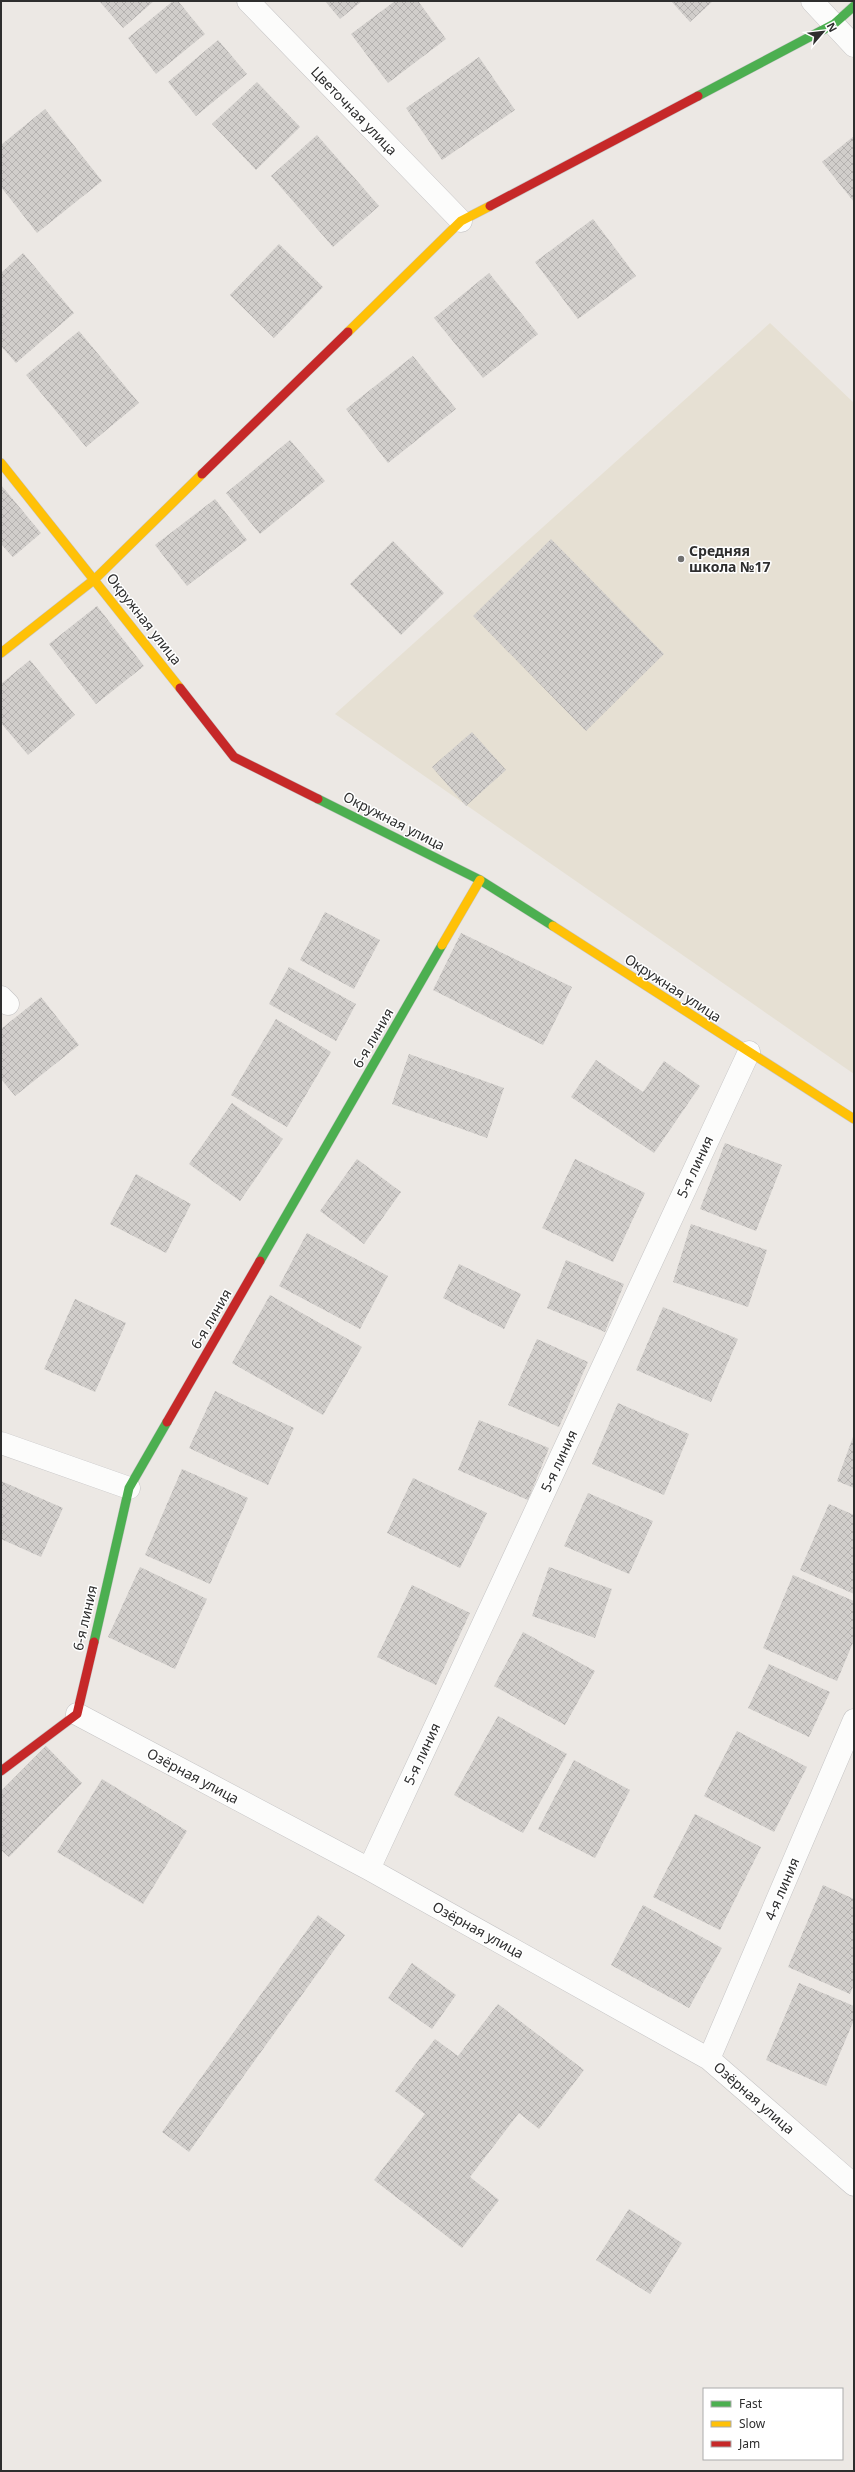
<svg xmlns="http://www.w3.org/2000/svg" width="855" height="2472" font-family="'Noto Sans',sans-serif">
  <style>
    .education { fill: #e6e0d3 }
    .building { fill: url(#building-cross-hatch) }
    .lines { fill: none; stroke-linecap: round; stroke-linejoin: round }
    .street-casing { stroke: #c5c4c5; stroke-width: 23 }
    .fast-casing { stroke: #c5c4c5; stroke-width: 10 }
    .slow-casing { stroke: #c5c4c5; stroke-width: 10 }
    .jam-casing { stroke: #c5c4c5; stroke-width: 10 }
    .street { stroke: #fcfcfb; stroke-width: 22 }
    .fast { stroke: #4caf50; stroke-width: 9 }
    .slow { stroke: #ffc107; stroke-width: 9 }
    .jam { stroke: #c62828; stroke-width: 9 }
    .poi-dot { fill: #706f6e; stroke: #fff; stroke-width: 1.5 }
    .labels { text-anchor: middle; stroke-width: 3; stroke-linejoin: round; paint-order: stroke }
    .street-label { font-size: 14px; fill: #2e2e2e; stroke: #fff }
    .poi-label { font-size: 14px; font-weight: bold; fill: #2e2e2e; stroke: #fff; text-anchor: start }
  </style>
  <defs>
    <pattern id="building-cross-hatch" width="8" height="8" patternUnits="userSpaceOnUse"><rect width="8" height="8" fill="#d1cecb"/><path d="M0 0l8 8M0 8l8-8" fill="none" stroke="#b4b1af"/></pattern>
  </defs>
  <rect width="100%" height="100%" fill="#ece8e4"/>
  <path class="education" d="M770,323L854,403V1074L335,714Z"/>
  <path class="building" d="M99,1H154L123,28Z
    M173,1H178L205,34L156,74L128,38Z
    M325,1H362L340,19Z
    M395,1H418L446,39L388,83L351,34Z
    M671,1H713L690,22Z
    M218,40L247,74L196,116L168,82Z
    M479,57L515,110L442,160L406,108Z
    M257,82L300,127L256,170L212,124Z
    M45,109L102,181L37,233L1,187V145Z
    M317,135L379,206L333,247L271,176Z
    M854,136V202L822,162Z
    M593,219L636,276L578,319L535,262Z
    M279,244L323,287L274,338L230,295Z
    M23,253L74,313L16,363L1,346V273Z
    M489,273L538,334L483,378L434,318Z
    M79,331L139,403L86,447L26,375Z
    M413,356L456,409L388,463L346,409Z
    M290,440L325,481L260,534L226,493Z
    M1,485L41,533L13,557L1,544Z
    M215,499L247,540L187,586L155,545Z
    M551,539L664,654L586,731L473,616Z
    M393,541L444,593L401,635L350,584Z
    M97,606L144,666L96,704L49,644Z
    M30,660L75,715L28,755L1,723V684Z
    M472,732L506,770L466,806L432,767Z
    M325,912L380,940L354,989L300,960Z
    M461,933L572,987L543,1045L433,990Z
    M289,967L356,1004L336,1041L269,1004Z
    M41,997L79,1045L15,1096L1,1079V1029Z
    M276,1019L331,1052L287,1127L231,1095Z
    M409,1054L504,1088L487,1138L392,1104Z
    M596,1060L643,1092L664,1061L700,1086L654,1153L571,1097Z
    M232,1103L283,1139L240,1201L189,1164Z
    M725,1143L782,1165L756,1231L700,1209Z
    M357,1159L401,1192L364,1244L320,1211Z
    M575,1159L645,1193L613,1262L542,1228Z
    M136,1174L191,1204L166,1253L110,1224Z
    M691,1224L767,1250L748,1307L673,1282Z
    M307,1233L388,1276L360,1329L279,1286Z
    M566,1260L624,1284L605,1332L547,1308Z
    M459,1264L521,1294L504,1329L443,1298Z
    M270,1295L362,1347L323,1415L232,1363Z
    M75,1299L126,1323L95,1392L44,1369Z
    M663,1307L738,1339L711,1402L636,1370Z
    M537,1339L588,1362L559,1427L508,1405Z
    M215,1391L294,1428L268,1485L189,1448Z
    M618,1403L689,1434L664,1495L592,1464Z
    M479,1420L549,1448L528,1500L458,1470Z
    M854,1434V1488L837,1481Z
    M182,1469L248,1498L210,1584L145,1555Z
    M413,1478L487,1513L460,1568L387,1533Z
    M1,1481L63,1508L41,1557L1,1539Z
    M588,1493L653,1521L629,1574L564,1546Z
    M829,1504L854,1515V1594L800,1570Z
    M140,1567L207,1599L175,1669L108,1637Z
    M549,1567L612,1589L595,1638L532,1616Z
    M793,1575L854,1601V1640L837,1681L763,1648Z
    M412,1585L470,1613L436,1685L377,1657Z
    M523,1632L595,1671L565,1725L494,1686Z
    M769,1664L830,1692L809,1737L748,1708Z
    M498,1716L567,1754L523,1833L454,1795Z
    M737,1731L807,1767L774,1832L704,1796Z
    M46,1746L82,1783L9,1857L1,1850V1791Z
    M574,1760L630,1790L595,1858L538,1829Z
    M102,1779L187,1831L143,1904L57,1852Z
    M695,1814L761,1847L720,1930L653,1897Z
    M823,1885L854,1899V1984L850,1994L788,1967Z
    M643,1905L722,1948L689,2008L611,1965Z
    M318,1915L345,1935L189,2152L162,2132Z
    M412,1963L456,1995L432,2029L388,1998Z
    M799,1983L854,2006V2020L826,2086L766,2060Z
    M498,2004L584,2070L539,2129L519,2113L470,2177L499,2200L462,2248L374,2180L425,2114L395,2091L435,2039L458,2056Z
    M629,2209L682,2243L650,2294L596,2260Z"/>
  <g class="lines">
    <g class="street-casing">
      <path id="street" d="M248,1L461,221
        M812,1L854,46
        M1,997L8,1004
        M1,1443L129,1488
        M77,1714L369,1869L709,2059L854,2185
        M369,1869L749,1052
        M709,2059L854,1720"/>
    </g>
    <g class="fast-casing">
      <path id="fast" d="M698,96L834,24L854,6
        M318,799L480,880L553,926
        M260,1261L442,945
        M94,1642L129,1488L167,1422"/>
    </g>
    <g class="slow-casing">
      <path id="slow" d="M348,332L461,221L490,206
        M1,463L180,688
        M1,653L95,579L202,474
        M553,926L854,1119
        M442,945L480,880"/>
    </g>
    <g class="jam-casing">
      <path id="jam" d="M490,206L698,96
        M202,474L348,332
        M180,688L234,757L318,799
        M167,1422L260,1261
        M1,1771L77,1714L94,1642"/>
    </g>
    <use href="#street" class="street"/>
    <use href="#fast" class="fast"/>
    <use href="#slow" class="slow"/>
    <use href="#jam" class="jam"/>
  </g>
  <circle class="poi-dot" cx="681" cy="559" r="4"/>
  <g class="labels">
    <g class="street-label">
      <text transform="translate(354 111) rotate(46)" y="5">Цветочная улица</text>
      <text transform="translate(144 619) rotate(52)" y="5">Окружная улица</text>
      <text transform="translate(394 821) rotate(27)" y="5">Окружная улица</text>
      <text transform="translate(673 988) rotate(33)" y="5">Окружная улица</text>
      <text transform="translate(373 1038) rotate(-60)" y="5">6-я линия</text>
      <text transform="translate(695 1167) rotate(-65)" y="5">5-я линия</text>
      <text transform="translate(211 1319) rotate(-60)" y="5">6-я линия</text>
      <text transform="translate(559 1461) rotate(-65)" y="5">5-я линия</text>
      <text transform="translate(85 1618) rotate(-77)" y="5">6-я линия</text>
      <text transform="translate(422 1754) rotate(-65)" y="5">5-я линия</text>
      <text transform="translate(193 1776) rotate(28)" y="5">Озёрная улица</text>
      <text transform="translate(782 1889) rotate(-67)" y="5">4-я линия</text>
      <text transform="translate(478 1930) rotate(29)" y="5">Озёрная улица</text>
      <text transform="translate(754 2098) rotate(41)" y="5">Озёрная улица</text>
    </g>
    <g class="poi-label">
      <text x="689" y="556">Средняя<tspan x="689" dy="16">школа №17</tspan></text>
    </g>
  </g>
  <rect width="855" height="2472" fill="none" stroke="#2e2e2e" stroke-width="4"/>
  <rect x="703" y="2388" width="140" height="72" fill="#ffffff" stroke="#ababab"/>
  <rect x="711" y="2401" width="20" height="6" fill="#4caf50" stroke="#ababab"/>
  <text x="739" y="2408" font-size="12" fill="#2e2e2e">Fast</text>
  <rect x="711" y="2421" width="20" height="6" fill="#ffc107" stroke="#ababab"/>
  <text x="739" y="2428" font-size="12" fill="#2e2e2e">Slow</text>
  <rect x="711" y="2441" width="20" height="6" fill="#c62828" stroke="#ababab"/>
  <text x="739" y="2448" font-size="12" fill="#2e2e2e">Jam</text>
  <g transform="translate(823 32) rotate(62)" stroke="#ffffff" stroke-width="3" paint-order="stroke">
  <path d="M0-3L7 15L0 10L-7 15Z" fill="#2e2e2e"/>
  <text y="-6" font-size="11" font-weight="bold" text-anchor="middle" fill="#2e2e2e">N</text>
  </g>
</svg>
